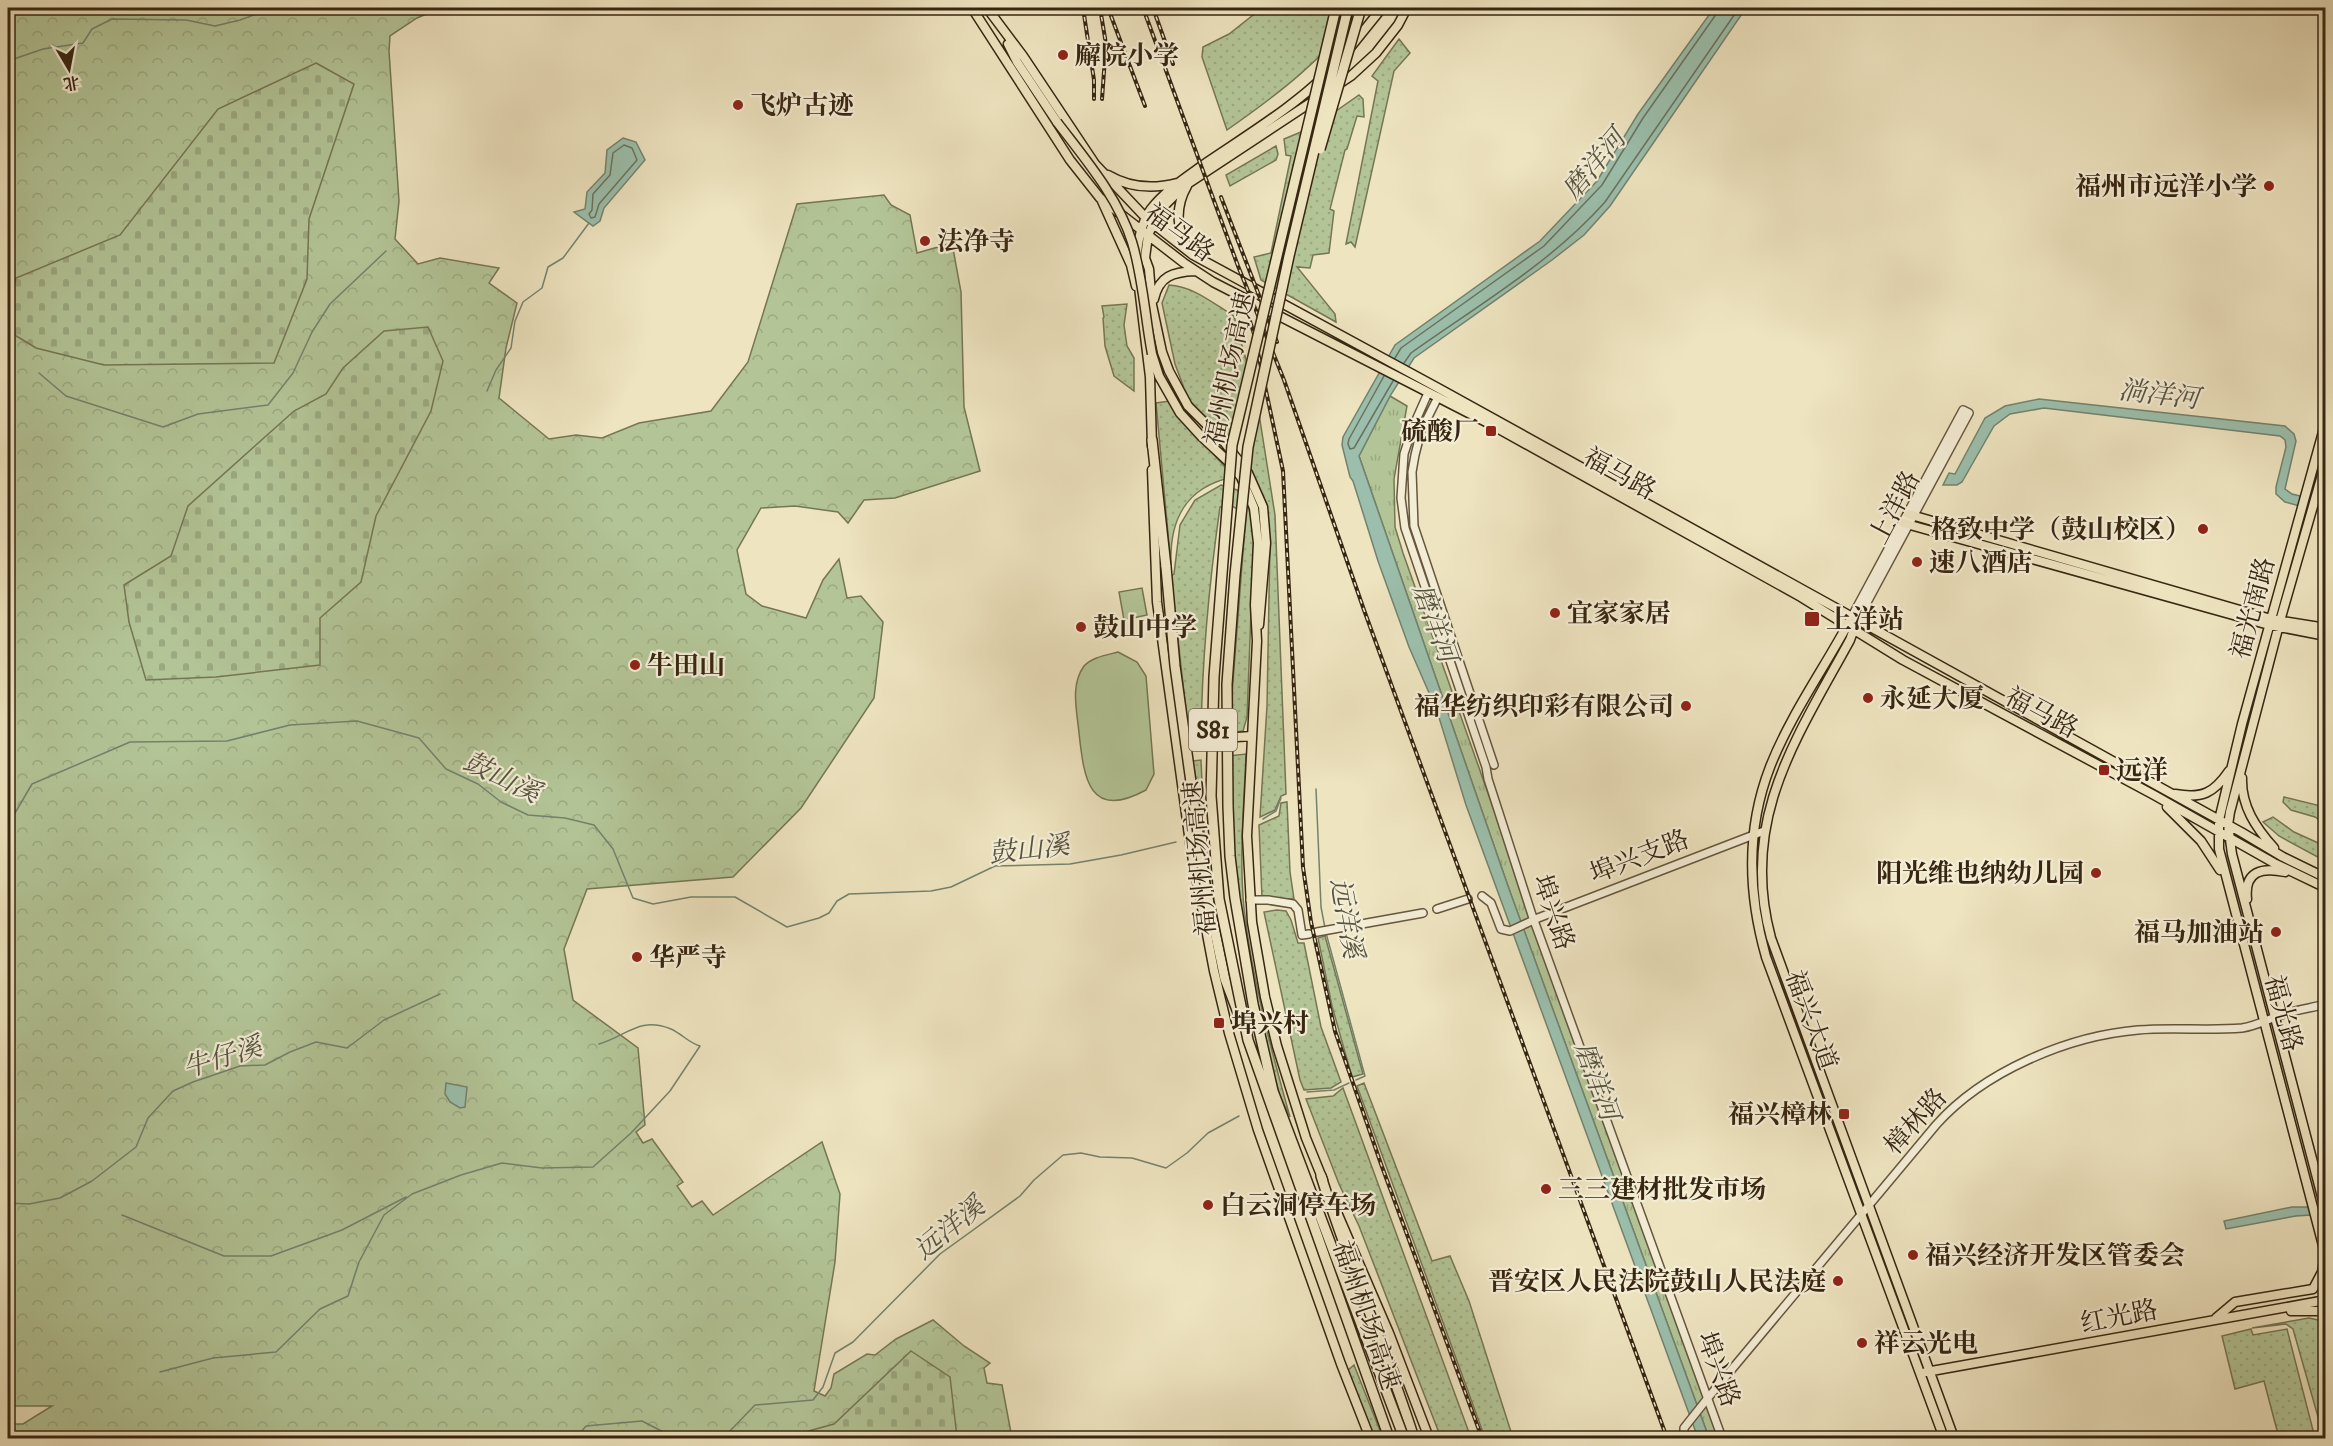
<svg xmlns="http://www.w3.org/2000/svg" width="2333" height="1446" font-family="'IM FELL DW Pica','Noto Serif SC',serif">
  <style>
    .grass { fill: url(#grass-dots); stroke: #757654; stroke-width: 1.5 }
    .forest { fill: url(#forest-crowns); stroke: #757654; stroke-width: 1.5 }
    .cemetery { fill: url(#cemetery-stones); stroke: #757654; stroke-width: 1.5 }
    .park { fill: url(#park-tufts); stroke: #757654; stroke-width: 1.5 }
    .pitch { fill: #b3c597; stroke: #757654; stroke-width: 1.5 }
    .water { fill: #9bbfac; stroke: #73826e; stroke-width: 1.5 }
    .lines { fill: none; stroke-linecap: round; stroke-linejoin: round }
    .shore { stroke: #69725e; stroke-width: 1.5 }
    .stream { stroke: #73826e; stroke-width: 1.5 }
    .minor-casing { stroke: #65563d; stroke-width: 10 }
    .major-casing { stroke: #372611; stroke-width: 11 }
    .highway-casing { stroke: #372611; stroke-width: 12 }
    .minor { stroke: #f4edd6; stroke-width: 7 }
    .major { stroke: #eee4c0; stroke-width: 8 }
    .highway { stroke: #eee4c0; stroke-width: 9 }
    .rail-casing { stroke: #372611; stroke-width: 4 }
    .rail { stroke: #f4edd6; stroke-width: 1.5; stroke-dasharray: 4.5; stroke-linecap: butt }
    .major-bridge-casing { stroke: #372611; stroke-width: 11; stroke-linecap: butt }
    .highway-bridge-casing { stroke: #372611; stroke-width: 12; stroke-linecap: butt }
    .major-bridge { stroke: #eee4c0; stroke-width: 8 }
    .highway-bridge { stroke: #eee4c0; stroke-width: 9 }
    .poi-dot { fill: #8f2418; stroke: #f4edd6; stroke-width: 2 }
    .labels { text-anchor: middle; stroke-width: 4.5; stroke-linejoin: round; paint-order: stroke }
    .shield { fill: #f4edd6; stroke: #70624c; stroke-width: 1.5 }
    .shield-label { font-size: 24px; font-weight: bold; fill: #372611 }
    .poi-label { font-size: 26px; font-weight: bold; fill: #372611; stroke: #f4edd6; text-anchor: start }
    .street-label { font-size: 26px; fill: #372611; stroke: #f4edd6 }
    .water-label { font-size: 27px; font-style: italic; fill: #555440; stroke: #f4edd6 }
  </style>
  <defs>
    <pattern id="grass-dots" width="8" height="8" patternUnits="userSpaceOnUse" patternTransform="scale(1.5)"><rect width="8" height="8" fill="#b3c597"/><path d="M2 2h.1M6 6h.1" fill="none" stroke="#9ba981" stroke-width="1.8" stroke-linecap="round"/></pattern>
    <pattern id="forest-crowns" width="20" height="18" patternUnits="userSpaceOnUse" patternTransform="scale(1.5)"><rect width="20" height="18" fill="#b3c597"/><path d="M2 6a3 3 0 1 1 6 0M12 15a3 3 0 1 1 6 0" fill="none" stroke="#9ba981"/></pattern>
    <pattern id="cemetery-stones" width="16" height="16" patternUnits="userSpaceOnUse" patternTransform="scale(1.5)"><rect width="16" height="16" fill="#b3c597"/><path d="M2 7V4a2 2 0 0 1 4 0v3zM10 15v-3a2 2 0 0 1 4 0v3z" fill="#9ba981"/></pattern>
    <pattern id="park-tufts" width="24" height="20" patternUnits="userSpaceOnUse" patternTransform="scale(1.5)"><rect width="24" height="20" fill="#b3c597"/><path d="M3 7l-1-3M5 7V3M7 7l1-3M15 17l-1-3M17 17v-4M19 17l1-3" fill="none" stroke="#9ba981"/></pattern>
  </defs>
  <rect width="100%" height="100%" fill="#eee4c0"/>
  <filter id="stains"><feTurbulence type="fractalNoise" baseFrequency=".00333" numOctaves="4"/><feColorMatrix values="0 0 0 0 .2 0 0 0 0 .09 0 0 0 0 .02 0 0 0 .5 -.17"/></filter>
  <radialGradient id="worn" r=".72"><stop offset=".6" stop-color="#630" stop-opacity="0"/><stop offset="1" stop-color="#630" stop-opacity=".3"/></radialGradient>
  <path class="grass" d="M1262,8H1361C1326,58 1277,95 1227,130L1202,57L1203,47L1229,34Z
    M1399,39L1410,53L1394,71L1355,247L1351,242L1346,244L1378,81L1372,76Z
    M1359,95L1363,99L1364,117L1357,116L1347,149L1345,150L1330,209L1334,211L1329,253L1313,255L1310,268L1297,267L1335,314L1336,322L1261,280L1254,257L1271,253L1291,156L1286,155L1284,139L1313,127Z
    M1276,146L1278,154L1276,160L1230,186L1226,175Z
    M1169,285C1193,286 1214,304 1234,316L1248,367L1227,443L1191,402L1184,388L1175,364L1162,303Z
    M1127,304L1124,325L1127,346L1134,358V391L1114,376L1105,346L1103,318L1104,317L1102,306Z
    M1170,401C1186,430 1213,450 1233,477C1185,487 1169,520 1171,566L1156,403Z
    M1259,414L1275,515L1286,794L1281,796L1275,810L1260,817L1267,706L1270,541L1248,470Z
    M1221,485L1237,490L1248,504L1254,534L1247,717L1243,731L1229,733L1246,514L1232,506L1220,507C1209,584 1202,659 1201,736L1189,738L1171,576L1174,574L1180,525L1195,500Z
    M1246,754C1244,805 1239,857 1244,908C1252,979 1271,1049 1290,1117L1280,1096L1265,1043L1238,903L1231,835L1229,756Z
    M1201,760L1204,829L1212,898L1193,761Z
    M2284,797L2325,807V824L2315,817L2291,810L2283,802Z
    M1287,802L1290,872L1294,899L1262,898L1259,825L1279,816L1281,803Z
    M2273,817L2294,832L2325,846V861L2279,836L2263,822Z
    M1277,910L1286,911L1291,920L1298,943H1304L1321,1027L1341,1082L1331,1088L1304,1090L1300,1080L1264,912Z
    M1325,936L1363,1074L1352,1077L1332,1006L1318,938Z
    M1364,1083L1432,1261L1450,1256L1469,1301L1513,1438H1485L1357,1086Z
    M1343,1088L1471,1438H1441L1359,1226L1339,1184L1306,1099L1333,1096Z
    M2309,1318L2318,1320L2325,1326V1438H2324L2293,1329L2286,1324L2252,1328Z
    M2251,1329L2253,1335L2287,1329L2315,1438H2279L2264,1381L2235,1389L2222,1336Z
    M1354,1365L1383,1438H1373L1347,1371Z"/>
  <path class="forest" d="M8,8H441L417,18L390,36L389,51L399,201L395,239L418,264L440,258L499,268L489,283L517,303L506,348L499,398L549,439L576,435L602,438L639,423L711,411L748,362L797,204L884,195L891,205L910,215L917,253L952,243L961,292L964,407L980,471L895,498L864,500L848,523L838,512L795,506L761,508L737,550L746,594L762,606L806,618L823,580L839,559L847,598L861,596L883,622L874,698L801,808L733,877L587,889L564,949L573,1000L638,1048L645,1125L636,1132L643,1143L652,1139L683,1182L677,1186L692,1207L702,1201L713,1215L822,1142L840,1194L835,1262L814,1391L825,1396L831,1388L834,1374L867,1354L875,1355L896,1339L933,1320L964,1346L990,1363L984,1368L987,1383L1002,1385L1012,1438H8V1424H23L52,1406H8Z"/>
  <path class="cemetery" d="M316,63L354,84L309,219L307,279L274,363L104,365L36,348L8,331V309L16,278L120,235L218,109Z
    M428,327L443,361L431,411L376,516L361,582L320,618V665L216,677L146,680L129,622L124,585L171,556L188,506L294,411L326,394L343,368L384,331Z
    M911,1351L950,1377L957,1437L955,1438H783L834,1424Z"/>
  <path class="park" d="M1390,396L1407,406L1394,479L1395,527L1403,553L1575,1039L1720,1438H1709L1509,889L1359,456Z"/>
  <path class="pitch" d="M1142,588L1147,615L1124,620L1119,592Z
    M1118,652L1137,662L1146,676L1154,774L1146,790C1089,821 1084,779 1079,733C1077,711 1070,685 1084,666C1092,657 1107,655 1118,652Z"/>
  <path class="water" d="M1714,8H1746L1610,206L1584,235L1552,260L1414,358L1390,396L1359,456L1509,889L1709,1438H1698L1466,805L1437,711L1409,647L1378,561L1353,481L1350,477L1342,445L1343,437L1395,345L1540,241L1597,181L1638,114Z
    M623,138L636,142L645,160L604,208L600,221L593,226L574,212L585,209L587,192L605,173L607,150Z
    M2039,399L2285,426L2294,434L2296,441L2285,489L2292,494L2325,502V513L2285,502L2276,494V487L2286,447L2285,440L2280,436L2044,408L2010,414L1994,426L1962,482L1957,485H1943L1949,473L1955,474L1985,418L2005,406Z
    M446,1083L467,1087L465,1107L460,1108L450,1102L445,1094Z
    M2292,1207H2325V1214L2296,1216L2226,1229L2224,1221Z"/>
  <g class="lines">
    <path class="shore" d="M624,145L632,148L637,160L599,204L595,217L591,218L589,214L592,210L593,194L610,175L613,153Z
      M1395,358L1401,348L1544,246L1581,207L1602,185L1643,118L1717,13L1719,8
      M1404,363L1411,353C1477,306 1551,263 1605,202L1739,8
      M1384,376L1349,439L1348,444L1350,449L1354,448L1393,381"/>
    <path class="stream" d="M8,61L43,49L83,43L92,29L112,19L186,20L215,26L240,20L273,8
      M39,373L66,396L163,427L198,414L268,405L293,373L312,332L330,304L386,251
      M487,391L496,370L511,348L515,321L523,302L542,288L548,267L563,258L589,223
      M1316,789L1321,907L1325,928
      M1263,819L1276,811L1281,798
      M8,825L32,784L130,742L227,741L290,725L357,721L419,738L446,769L478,784L501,802L528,815L565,818L594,825L613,849L633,898L653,904L691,897H735L787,927L819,918L829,913L837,901L849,894L931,891L951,887L995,866L1070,864L1121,855L1176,842
      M1326,933L1365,1076L1356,1080
      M1307,1092L1334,1090L1349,1083
      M8,1203L29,1204L60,1198L92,1181L136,1147L148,1118L173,1091L193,1082L240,1066L265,1065L290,1052L316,1042L347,1048L384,1020L440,994
      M122,1215L224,1256H271L342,1230L406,1197
      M160,1372L213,1358L276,1352L320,1309L348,1296L359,1262L384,1215L412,1194L461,1175L502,1163L542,1168L593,1167L631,1133L670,1091L700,1046C689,1043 682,1034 671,1029C639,1016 627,1036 599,1044
      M576,1438L586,1426L642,1421L675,1438
      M716,1438L729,1432L755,1405L813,1400L823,1387L835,1353L853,1342L940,1254L1020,1196L1034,1180L1063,1155L1081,1153L1100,1157L1132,1158L1166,1168L1187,1153L1208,1133L1239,1116"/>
    <g class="minor-casing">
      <path id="minor" d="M1428,393L1412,429L1404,454L1401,498L1405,528L1486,767L1488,779L1532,915L1722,1438
        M1438,397L1421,431L1415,455L1412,472L1414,526L1494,765
        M1851,618L1963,410L1969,413L1857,621
        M1482,896L1491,903L1501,929L1510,931L1538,918L1764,831
        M1250,900H1268L1293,904L1298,910L1302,935L1309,934
        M1437,909L1468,899
        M1317,932L1423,913
        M1684,1438V1428L1707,1399L1936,1125C1983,1072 2067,1036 2138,1030C2172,1027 2208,1031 2242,1028C2256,1026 2269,1019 2281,1015C2295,1010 2311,1008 2326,1004"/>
    </g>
    <g class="major-casing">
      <path id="major" d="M972,8L1070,160L1100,198L1184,263L1213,282L1488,423L1801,597L1903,660L2154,795L2274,863L2326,888
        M987,8L1023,56L1095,164L1146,218L1193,255L1440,389L2241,832L2283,857L2326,878
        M1008,44L1017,62L1057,122
        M1349,49L1382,8
        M1108,175C1130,188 1154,189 1177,183
        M1187,186C1175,207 1176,230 1189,250
        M1102,201L1131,265L1136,286
        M1137,257C1137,243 1142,221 1151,209C1165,191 1185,178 1203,165C1244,137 1302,102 1334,66
        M1138,279L1150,377L1152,446
        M1154,299C1159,276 1173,272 1195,271
        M1152,354L1159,376L1180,413L1201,436L1232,465L1241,477L1254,508L1258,543L1255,605L1257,641L1247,836L1252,922L1265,997L1277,1046L1306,1138L1323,1180
        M2326,421L2242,724L2219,820V849L2326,1257
        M2326,461L2280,621L2230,812L2228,825L2232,854L2326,1212
        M1152,470L1157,602L1191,850L1214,971L1229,1033L1258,1130L1341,1364L1370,1438
        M1908,514L2271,619L2326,628
        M1903,523L2269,625L2326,636
        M1849,622C1823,670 1790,716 1770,767C1746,829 1748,894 1766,957L1944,1438
        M1259,625L1266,543L1263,507L1248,473L1225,443L1188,406L1169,371L1162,352L1152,305L1149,269L1145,258L1148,235L1159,211L1183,187L1351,76L1376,53L1398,25L1407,8
        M1855,626L1850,640C1796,739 1739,820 1771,938L1954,1438
        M1179,741L1252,736
        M2242,778C2241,806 2256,828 2274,848
        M2175,794C2202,799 2214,793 2229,771
        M2167,807L2201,841L2220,870
        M2247,899C2244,871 2262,867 2285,872
        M1333,1203L1389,1333L1429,1438
        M2291,1311H2326
        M2216,1318L2235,1302L2313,1289L2322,1272L2325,1255
        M1926,1372L2326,1300"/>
    </g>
    <g class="highway-casing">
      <path id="highway" d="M1152,440L1166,567
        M1205,884L1225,979L1242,1023
        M1321,1176C1349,1265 1386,1350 1414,1438"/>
    </g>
    <use href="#minor" class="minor"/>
    <use href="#major" class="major"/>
    <use href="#highway" class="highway"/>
    <g class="rail-casing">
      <path id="rail" d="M1083,8L1094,80V99
        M1100,8L1106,44L1102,99
        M1108,8L1145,106
        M1143,8L1238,266L1284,380L1364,610L1667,1438
        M1153,8L1173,64
        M1221,197L1277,342
        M1245,305L1254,334L1283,471L1303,867L1311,922L1335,1031L1381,1164L1482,1438"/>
    </g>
    <use href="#rail" class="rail"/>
    <g class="major-bridge-casing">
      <path id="major-bridge" d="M1057,122C1085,159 1118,197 1132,242C1143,278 1145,317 1152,354"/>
    </g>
    <g class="highway-bridge-casing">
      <path id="highway-bridge" d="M1336,8L1232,445L1214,677L1211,796L1219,899L1248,1040L1389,1438
        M1348,8L1289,256L1248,447L1235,575L1227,684L1228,806L1230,856L1235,898L1253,1004L1273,1091L1404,1438
        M1320,149L1361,8
        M1166,567L1175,666L1205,884"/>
    </g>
    <use href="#major-bridge" class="major-bridge"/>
    <use href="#highway-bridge" class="highway-bridge"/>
  </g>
  <g class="poi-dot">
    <circle cx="1063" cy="55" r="6"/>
    <circle cx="738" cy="105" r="6"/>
    <circle cx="2269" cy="186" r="6"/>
    <circle cx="925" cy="241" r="6"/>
    <rect x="1485" y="425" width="12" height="12" rx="3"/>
    <circle cx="2203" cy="529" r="6"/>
    <circle cx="1917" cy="562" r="6"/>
    <circle cx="1555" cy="613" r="6"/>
    <rect x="1804" y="611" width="16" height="16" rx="3"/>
    <circle cx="1081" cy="627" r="6"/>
    <circle cx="635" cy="665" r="6"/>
    <circle cx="1868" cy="698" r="6"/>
    <circle cx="1686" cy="706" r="6"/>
    <rect x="2098" y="764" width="12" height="12" rx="3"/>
    <circle cx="2096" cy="873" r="6"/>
    <circle cx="2276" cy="932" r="6"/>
    <circle cx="637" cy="957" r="6"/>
    <rect x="1213" y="1017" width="12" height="12" rx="3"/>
    <rect x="1838" y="1108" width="12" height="12" rx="3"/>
    <circle cx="1546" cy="1189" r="6"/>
    <circle cx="1208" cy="1205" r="6"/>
    <circle cx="1913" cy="1255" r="6"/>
    <circle cx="1838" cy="1281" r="6"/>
    <circle cx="1862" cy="1343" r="6"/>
  </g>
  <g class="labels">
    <rect class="shield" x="1189" y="709" width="48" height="42" rx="4.5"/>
    <g class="shield-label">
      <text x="1213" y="738">S81</text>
    </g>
    <g class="poi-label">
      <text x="1075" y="64">廨院小学</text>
      <text x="750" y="114">飞炉古迹</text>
      <text x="2257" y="195" text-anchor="end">福州市远洋小学</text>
      <text x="937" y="250">法净寺</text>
      <text x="1479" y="440" text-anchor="end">硫酸厂</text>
      <text x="2191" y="538" text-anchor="end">格致中学（鼓山校区）</text>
      <text x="1929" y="571">速八酒店</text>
      <text x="1567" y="622">宜家家居</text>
      <text x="1826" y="628">上洋站</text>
      <text x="1093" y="636">鼓山中学</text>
      <text x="647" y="674">牛田山</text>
      <text x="1880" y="707">永延大厦</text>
      <text x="1674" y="715" text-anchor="end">福华纺织印彩有限公司</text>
      <text x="2116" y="779">远洋</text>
      <text x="2084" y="882" text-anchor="end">阳光维也纳幼儿园</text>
      <text x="2264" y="941" text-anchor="end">福马加油站</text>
      <text x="649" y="966">华严寺</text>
      <text x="1231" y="1032">埠兴村</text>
      <text x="1832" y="1123" text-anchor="end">福兴樟林</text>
      <text x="1558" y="1198">三三建材批发市场</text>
      <text x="1220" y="1214">白云洞停车场</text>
      <text x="1925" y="1264">福兴经济开发区管委会</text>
      <text x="1826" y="1290" text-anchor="end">晋安区人民法院鼓山人民法庭</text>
      <text x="1874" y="1352">祥云光电</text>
    </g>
    <g class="street-label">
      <text transform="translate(1180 232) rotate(36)" y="9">福马路</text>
      <text transform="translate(1229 369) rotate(-78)" y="9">福州机场高速</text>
      <text transform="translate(1620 473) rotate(29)" y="9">福马路</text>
      <text transform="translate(1894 507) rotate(-62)" y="9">上洋路</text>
      <text transform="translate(2252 608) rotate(-75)" y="9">福光南路</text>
      <text transform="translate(2042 712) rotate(28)" y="9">福马路</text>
      <text transform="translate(1639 856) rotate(-21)" y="9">埠兴支路</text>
      <text transform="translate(1199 858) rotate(-95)" y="9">福州机场高速</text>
      <text transform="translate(1554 912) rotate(71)" y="9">埠兴路</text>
      <text transform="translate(2284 1013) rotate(75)" y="9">福光路</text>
      <text transform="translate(1812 1020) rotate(70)" y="9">福兴大道</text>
      <text transform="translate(1915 1121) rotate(-48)" y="9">樟林路</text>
      <text transform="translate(1367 1315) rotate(71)" y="9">福州机场高速</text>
      <text transform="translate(2119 1316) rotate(-11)" y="9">红光路</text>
      <text transform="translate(1719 1369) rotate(70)" y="9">埠兴路</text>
    </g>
    <g class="water-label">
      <text transform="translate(1594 164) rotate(-50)" y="9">磨洋河</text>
      <text transform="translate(2159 394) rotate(7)" y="9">淌洋河</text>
      <text transform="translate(1435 623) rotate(70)" y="9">磨洋河</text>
      <text transform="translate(502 777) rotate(26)" y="9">鼓山溪</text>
      <text transform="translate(1029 849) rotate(-7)" y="9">鼓山溪</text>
      <text transform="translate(1347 918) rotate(80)" y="9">远洋溪</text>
      <text transform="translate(222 1057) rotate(-17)" y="9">牛仔溪</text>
      <text transform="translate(1597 1081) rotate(70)" y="9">磨洋河</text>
      <text transform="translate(949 1228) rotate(-39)" y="9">远洋溪</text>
    </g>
  </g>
  <rect width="2333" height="1446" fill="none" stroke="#eee4c0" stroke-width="30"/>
  <rect x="9" y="9" width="2315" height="1428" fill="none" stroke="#372611" stroke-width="3"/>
  <rect x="15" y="15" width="2303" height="1416" fill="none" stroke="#372611" stroke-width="1.5"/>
  <g transform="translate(69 69) rotate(170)" stroke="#f4edd6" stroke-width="4.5" paint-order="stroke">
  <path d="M0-4.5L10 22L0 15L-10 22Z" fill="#372611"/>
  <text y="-9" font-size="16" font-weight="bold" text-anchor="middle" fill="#372611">北</text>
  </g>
  <rect width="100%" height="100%" filter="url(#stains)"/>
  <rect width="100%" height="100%" fill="url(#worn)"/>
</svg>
